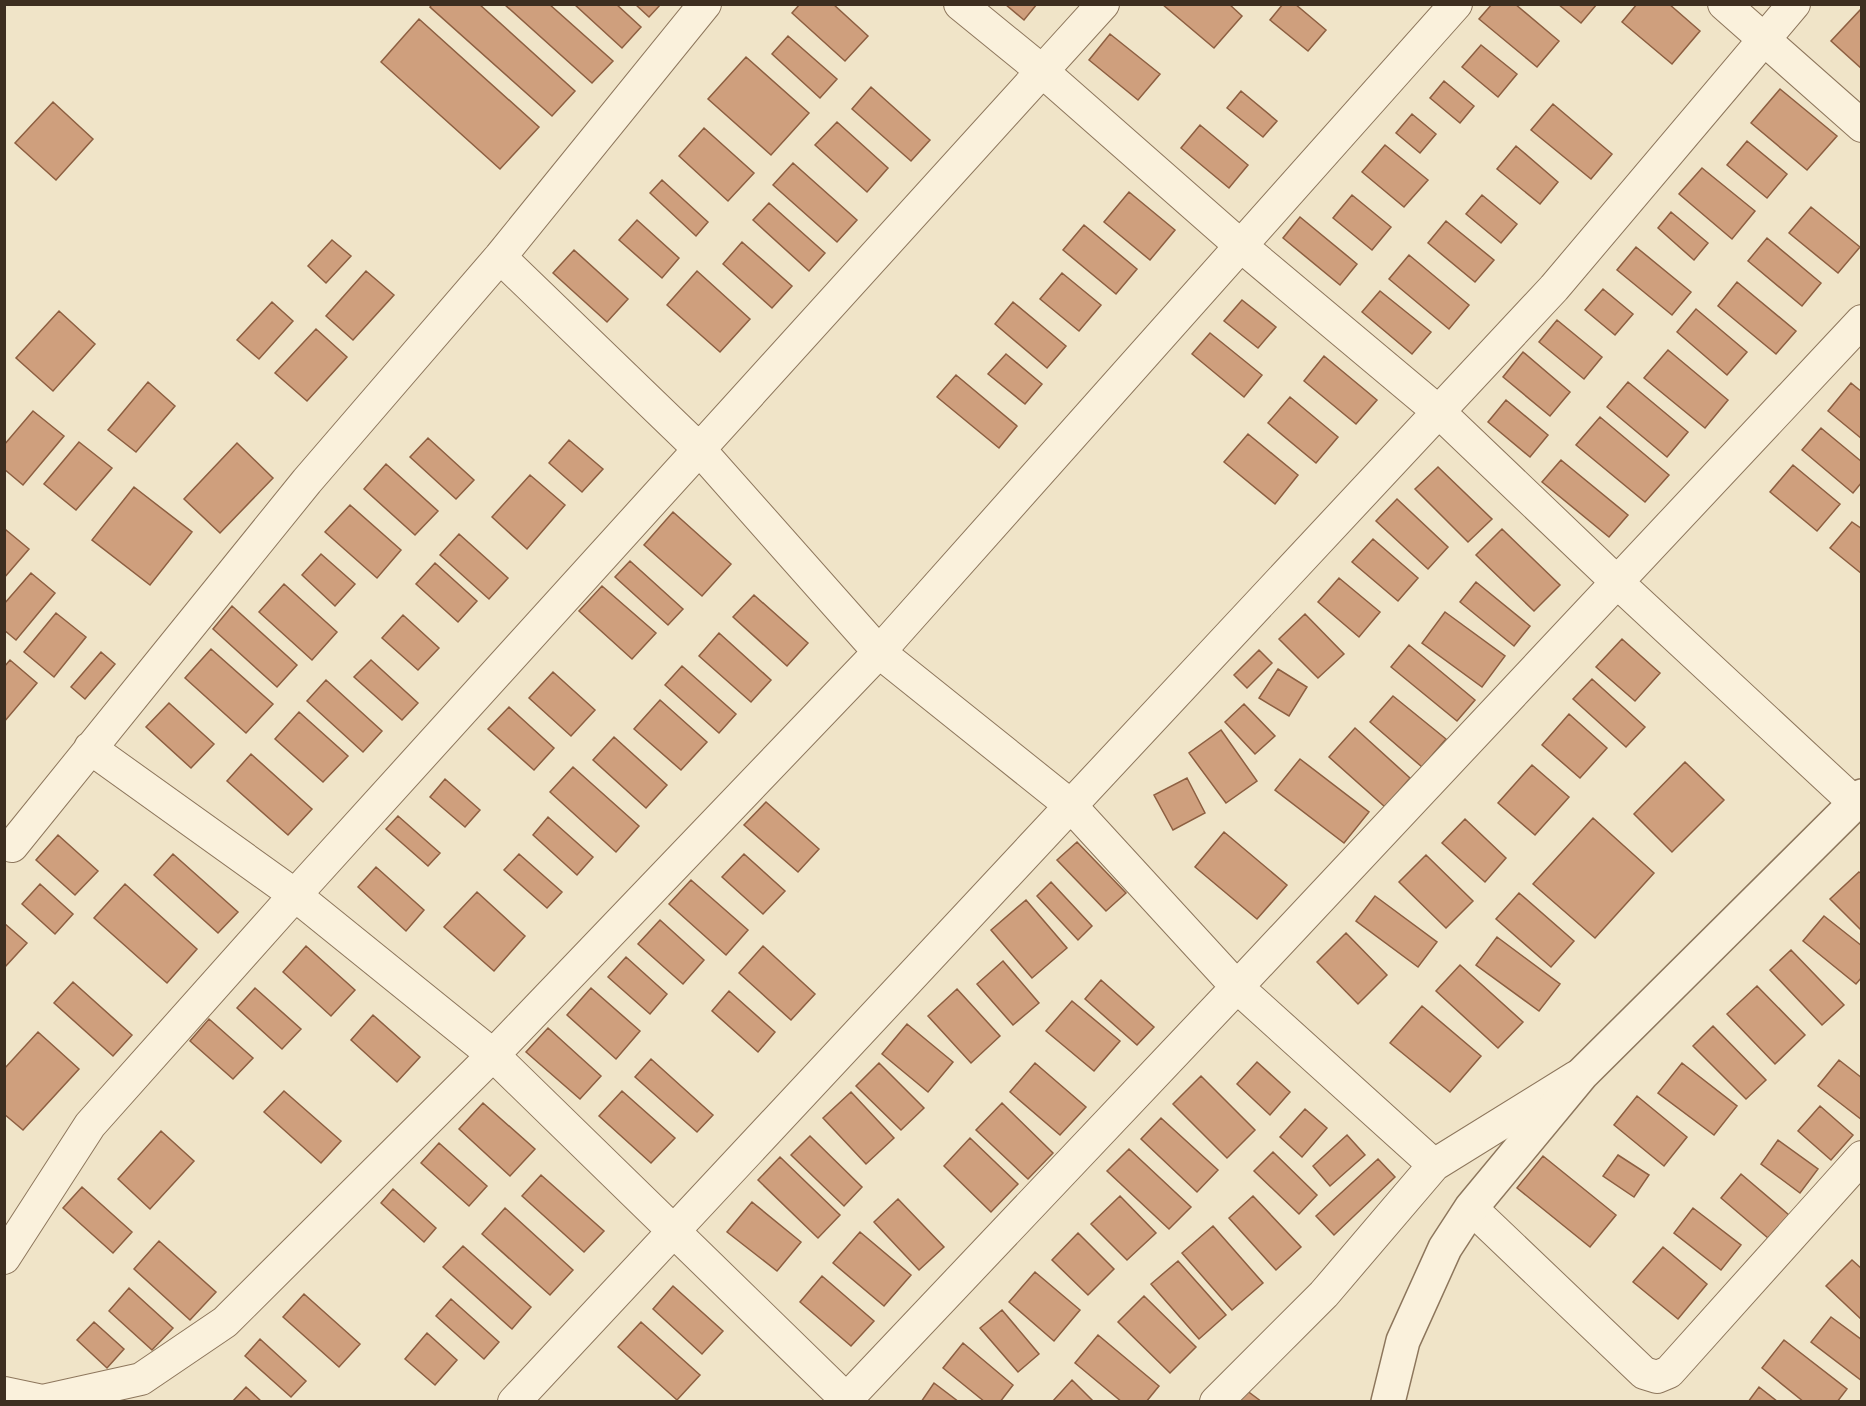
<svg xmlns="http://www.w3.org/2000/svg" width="1866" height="1406" font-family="'Crimson Pro',serif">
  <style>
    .building { fill: #cf9f7d; stroke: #8d5f41; stroke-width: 1.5 }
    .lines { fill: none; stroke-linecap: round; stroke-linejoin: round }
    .minor-casing { stroke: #8d765c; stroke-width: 34 }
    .tertiary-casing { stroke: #8d765c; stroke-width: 36 }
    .minor { stroke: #faf1dc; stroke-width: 32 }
    .tertiary { stroke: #faf1dc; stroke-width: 33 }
  </style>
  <rect width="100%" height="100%" fill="#f0e4c8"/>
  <path class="building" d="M432,4H479L575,91L552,116L430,7Z
    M504,4H549L613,61L592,83Z
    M574,4H616L641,27L622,48Z
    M635,4H661L649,17Z
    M800,4H833L868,36L845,61L792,13Z
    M1005,4H1037L1024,20Z
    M1162,4H1229L1242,16L1214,48Z
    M1283,4H1295L1326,30L1308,51L1270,20Z
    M1492,4H1515L1559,41L1537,67L1479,19Z
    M1558,4H1597L1581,23Z
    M1637,4H1669L1700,31L1672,64L1622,22Z
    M1862,8V69L1831,41Z
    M419,19L539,127L500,169L381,62Z
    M1110,34L1160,74L1138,100L1089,60Z
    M788,36L837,79L820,98L772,54Z
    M1481,45L1517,74L1498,97L1462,67Z
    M746,57L809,113L771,155L708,99Z
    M1444,81L1474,106L1460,123L1430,98Z
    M871,87L930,140L911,161L852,109Z
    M1780,89L1837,136L1807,170L1751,123Z
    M1241,91L1277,121L1263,137L1227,108Z
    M53,102L93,139L56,180L15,143Z
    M1553,104L1612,154L1591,179L1531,130Z
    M1412,114L1436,134L1420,153L1396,133Z
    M837,122L888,168L867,192L815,145Z
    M1200,125L1248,165L1229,188L1181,148Z
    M704,128L754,173L728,201L679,156Z
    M1747,141L1787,174L1767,198L1727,165Z
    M1385,145L1428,180L1404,207L1362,172Z
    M1516,146L1558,182L1540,204L1497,169Z
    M793,163L857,220L837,242L773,185Z
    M1702,168L1755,211L1732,239L1679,194Z
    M662,180L708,222L696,236L650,193Z
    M1129,192L1175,230L1150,260L1104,222Z
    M1352,195L1391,227L1372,250L1333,218Z
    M1482,195L1517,224L1501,243L1466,214Z
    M769,203L825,253L809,271L753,220Z
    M1811,207L1860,247L1838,273L1789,233Z
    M1671,212L1708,243L1694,260L1658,228Z
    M1300,217L1357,264L1340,285L1283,238Z
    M637,220L679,258L662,278L619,240Z
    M1446,221L1494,260L1475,282L1428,243Z
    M1084,225L1137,269L1116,294L1063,250Z
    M1767,238L1821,283L1802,306L1748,261Z
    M332,240L351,256L326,283L308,266Z
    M742,242L792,286L772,308L723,264Z
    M1636,247L1691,292L1672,315L1617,270Z
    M574,250L628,299L607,322L553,273Z
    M1409,255L1469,305L1449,329L1389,279Z
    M366,271L394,295L353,340L326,316Z
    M697,271L750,319L720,352L667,305Z
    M1062,273L1101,305L1079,331L1040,299Z
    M1737,282L1796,331L1776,354L1718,306Z
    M1603,289L1633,314L1615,335L1585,310Z
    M1380,291L1431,332L1412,354L1362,312Z
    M1242,300L1276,327L1258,348L1224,321Z
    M272,302L293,321L259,359L237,340Z
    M1013,302L1066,346L1047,368L995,324Z
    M1696,309L1747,352L1727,375L1677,332Z
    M59,311L95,344L53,391L16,358Z
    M1557,320L1602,357L1584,379L1539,342Z
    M316,329L347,357L307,401L275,373Z
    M1210,333L1262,375L1244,397L1192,354Z
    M1668,350L1728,400L1705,428L1644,378Z
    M1523,352L1570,392L1550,416L1503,377Z
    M1006,354L1042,384L1025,404L988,374Z
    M1324,356L1377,400L1356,424L1304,381Z
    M956,375L1017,426L999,448L937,397Z
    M148,382L175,406L136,452L108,430Z
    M1628,382L1688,432L1667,457L1607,407Z
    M1851,383L1862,392V439L1828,411Z
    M1290,397L1338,437L1316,463L1268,423Z
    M1506,400L1548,435L1530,457L1488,422Z
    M33,411L64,436L23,485L4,469V445Z
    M1600,417L1669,475L1645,502L1576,445Z
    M1821,428L1862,462V482L1853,493L1802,450Z
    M1248,434L1298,475L1275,504L1224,462Z
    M428,438L474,480L456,499L410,457Z
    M569,440L603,469L582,492L549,463Z
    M79,442L112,468L76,510L44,484Z
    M237,443L273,478L220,533L184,499Z
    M1561,460L1628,515L1609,537L1542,482Z
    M386,464L438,511L415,535L364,489Z
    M1793,465L1840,504L1817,531L1770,492Z
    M1438,467L1492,519L1468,542L1415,489Z
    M530,475L565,505L527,549L492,517Z
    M134,487L192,532L150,585L92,540Z
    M1397,499L1448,547L1428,569L1376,521Z
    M350,505L401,550L377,578L325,532Z
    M673,512L731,564L702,596L644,545Z
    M1852,522L1862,529V574L1830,548Z
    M1502,529L1560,585L1534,611L1476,555Z
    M6,530L29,549L4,578V531Z
    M459,534L508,578L489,599L440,555Z
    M1373,539L1418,578L1398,601L1352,562Z
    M321,554L355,584L335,606L302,575Z
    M630,561L683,609L668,625L615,577Z
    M435,563L477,601L458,622L416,584Z
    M31,573L55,593L16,640L4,630V604Z
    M1339,578L1380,612L1359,637L1318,602Z
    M1476,582L1530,626L1514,646L1460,602Z
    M284,584L337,632L312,660L259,612Z
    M602,586L656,633L632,659L579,611Z
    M754,595L808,643L787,666L733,617Z
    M232,606L297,665L277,687L213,629Z
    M1445,612L1505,656L1482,687L1422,643Z
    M56,613L86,637L54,677L24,652Z
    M1305,614L1344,654L1318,678L1279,639Z
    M403,615L439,648L418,670L382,638Z
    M719,633L771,680L751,702L699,656Z
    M1622,639L1660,673L1635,701L1596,667Z
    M1409,645L1475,700L1457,721L1391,667Z
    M211,649L273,704L246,733L185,678Z
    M1259,650L1272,663L1247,688L1234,675Z
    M101,652L115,664L85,699L71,687Z
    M10,660L37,683L4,722V667Z
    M371,660L418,703L402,720L354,677Z
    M682,666L736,714L719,733L665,685Z
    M1278,669L1307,687L1289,716L1259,698Z
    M553,672L595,710L571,736L529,698Z
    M1592,679L1645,727L1626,747L1573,699Z
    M326,680L382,731L363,752L307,701Z
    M1393,696L1446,739L1422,767L1370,722Z
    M660,700L707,742L681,770L634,729Z
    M169,703L214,744L191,768L146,727Z
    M1244,704L1275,736L1255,754L1225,722Z
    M509,707L554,748L534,770L488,729Z
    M299,712L348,756L323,782L275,739Z
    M1569,714L1607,748L1580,778L1542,745Z
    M1355,728L1410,778L1385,807L1329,757Z
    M1221,730L1257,781L1226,803L1189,753Z
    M614,737L667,785L646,808L593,760Z
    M251,754L312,809L288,835L227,781Z
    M1300,759L1369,812L1344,843L1275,790Z
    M1685,762L1724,800L1672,852L1634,814Z
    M1532,765L1569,797L1535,835L1498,803Z
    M573,767L639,826L616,852L550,792Z
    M1187,778L1205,813L1173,830L1154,795Z
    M445,779L480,810L465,827L430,797Z
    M766,802L819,849L798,872L744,825Z
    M398,816L440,853L428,866L386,829Z
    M548,817L593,857L577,875L533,835Z
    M1593,818L1654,873L1595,938L1533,884Z
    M1465,819L1506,858L1485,882L1442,843Z
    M1224,832L1287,885L1257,919L1195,867Z
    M58,835L98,871L75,895L36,860Z
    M1077,842L1126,893L1106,911L1057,860Z
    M173,854L238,912L218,933L154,875Z
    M519,854L562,892L547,908L504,870Z
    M744,854L785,891L763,914L722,877Z
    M1426,855L1473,901L1446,928L1399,882Z
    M376,867L424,910L406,931L358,887Z
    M1859,872L1862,874V931L1830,899Z
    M691,880L748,930L726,955L669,904Z
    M1051,882L1092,926L1078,940L1037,896Z
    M40,884L73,914L55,934L22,904Z
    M125,884L197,949L167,983L94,918Z
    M477,892L525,936L494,971L444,927Z
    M1519,893L1574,941L1551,967L1496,919Z
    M1375,896L1437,942L1418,967L1356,921Z
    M1026,900L1067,948L1032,978L991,930Z
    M1824,916L1862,946V977L1856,984L1803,941Z
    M660,920L704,960L683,984L638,944Z
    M4,923L27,943L4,968Z
    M1346,933L1387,975L1358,1004L1317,962Z
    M1497,937L1560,984L1539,1011L1476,965Z
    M306,946L355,990L331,1016L283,972Z
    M763,946L815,994L791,1020L739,973Z
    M1791,950L1844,1005L1822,1025L1770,970Z
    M626,957L667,994L650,1014L608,977Z
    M1003,961L1039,1003L1013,1025L977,984Z
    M1460,965L1523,1022L1498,1048L1436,991Z
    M1101,980L1154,1027L1137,1045L1085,999Z
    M73,982L132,1035L113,1056L54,1003Z
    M1757,986L1805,1035L1775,1064L1727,1014Z
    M255,988L301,1029L282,1049L237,1008Z
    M591,988L640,1031L616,1059L567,1015Z
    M957,989L1000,1036L971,1063L928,1016Z
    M729,991L775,1032L758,1052L712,1011Z
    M1072,1001L1120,1041L1094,1071L1046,1031Z
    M1422,1006L1481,1056L1450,1092L1390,1043Z
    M373,1015L420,1057L397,1082L351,1040Z
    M209,1019L253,1058L233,1079L190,1041Z
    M907,1024L953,1062L928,1092L882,1054Z
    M1713,1026L1766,1080L1746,1099L1693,1046Z
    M548,1028L601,1076L580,1099L526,1052Z
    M38,1032L79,1069L23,1130L4,1114V1069Z
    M651,1059L713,1115L697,1132L635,1077Z
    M1839,1060L1862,1078V1120L1818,1086Z
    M1257,1062L1290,1092L1270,1115L1237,1084Z
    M879,1063L924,1108L901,1130L856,1086Z
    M1035,1063L1086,1107L1060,1135L1010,1092Z
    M1682,1063L1737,1106L1714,1135L1658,1093Z
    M1201,1076L1255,1130L1227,1158L1173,1104Z
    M284,1091L341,1141L321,1163L264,1112Z
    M622,1091L675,1138L651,1163L599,1116Z
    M851,1092L894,1138L866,1164L823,1118Z
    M1637,1096L1687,1137L1664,1166L1614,1125Z
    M483,1103L535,1149L510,1176L459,1129Z
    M1002,1103L1053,1153L1028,1179L976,1130Z
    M1820,1106L1853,1135L1831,1160L1798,1131Z
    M1305,1109L1327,1128L1302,1157L1280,1137Z
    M1161,1118L1218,1170L1197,1192L1141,1139Z
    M161,1131L194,1161L150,1209L118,1179Z
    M1347,1135L1365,1155L1330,1186L1313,1166Z
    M810,1136L862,1187L844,1206L791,1155Z
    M970,1138L1018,1184L991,1212L944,1166Z
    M1778,1140L1818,1169L1800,1193L1761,1164Z
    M439,1143L487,1186L469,1206L421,1163Z
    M1129,1149L1191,1207L1169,1229L1107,1171Z
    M1273,1152L1317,1195L1299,1214L1254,1171Z
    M1618,1155L1649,1175L1634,1197L1603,1176Z
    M1543,1156L1616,1215L1590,1247L1517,1188Z
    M780,1157L840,1215L818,1238L758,1180Z
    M1378,1159L1395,1177L1334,1235L1316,1216Z
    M1741,1174L1789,1215L1768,1238L1721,1198Z
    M541,1175L604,1231L584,1252L522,1196Z
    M82,1187L132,1232L113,1253L63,1208Z
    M393,1189L436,1228L424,1242L381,1203Z
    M1120,1196L1156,1233L1127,1260L1091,1224Z
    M1253,1196L1301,1247L1276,1270L1229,1218Z
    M898,1199L944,1247L919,1270L874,1222Z
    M752,1202L801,1242L777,1271L727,1232Z
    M505,1208L573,1270L550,1295L482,1234Z
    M1693,1208L1741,1245L1721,1270L1674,1233Z
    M1213,1226L1263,1283L1232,1310L1182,1253Z
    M860,1232L911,1275L884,1306L833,1263Z
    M1078,1233L1114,1269L1088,1295L1052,1260Z
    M159,1241L216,1292L190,1320L134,1269Z
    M463,1246L531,1307L512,1329L443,1267Z
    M1663,1247L1707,1284L1678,1319L1633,1282Z
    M1852,1260L1862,1269V1320L1826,1286Z
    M1178,1261L1226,1315L1199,1339L1151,1284Z
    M1035,1272L1080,1310L1054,1341L1009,1302Z
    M822,1276L874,1321L851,1346L800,1302Z
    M673,1286L723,1331L702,1354L653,1309Z
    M129,1288L173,1328L152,1350L109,1311Z
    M304,1294L360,1344L339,1367L283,1317Z
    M1144,1296L1196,1347L1170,1373L1118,1322Z
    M451,1299L499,1342L484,1359L436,1316Z
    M1002,1310L1039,1354L1018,1372L980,1328Z
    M1831,1317L1862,1340V1381L1811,1342Z
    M94,1322L124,1349L107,1368L77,1340Z
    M641,1322L700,1375L677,1400L618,1347Z
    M427,1333L457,1360L435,1385L405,1359Z
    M1098,1335L1159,1386L1146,1402H1122L1075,1363Z
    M260,1339L306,1381L291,1397L245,1356Z
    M1784,1340L1847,1389L1837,1402H1804L1762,1368Z
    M963,1343L1013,1385L1000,1402H985L943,1368Z
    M1072,1380L1094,1402H1052Z
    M934,1383L959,1402H921Z
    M246,1387L262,1402H232Z
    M1242,1387L1262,1402H1231Z
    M1759,1387L1778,1402H1748Z"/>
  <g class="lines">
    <g class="minor-casing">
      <path id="minor" d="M960,4L1042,71L1241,246L1439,412L1617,582L1855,803
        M1724,4L1862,126
        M500,257L699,449L879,652L1070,805L1237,987L1434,1165
        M90,748L295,895L493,1055L849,1402
        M12,846L307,481L500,257L705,4
        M1471,1208L1644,1373L1657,1377L1669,1372L1862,1157
        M4,1258L90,1125L295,895L1103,4
        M4,1393L42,1401L141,1379L225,1322L493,1055L879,652L1456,4
        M514,1402L1554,288L1794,4
        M844,1402L1237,987L1862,321
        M1216,1402L1324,1294L1434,1165L1576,1077"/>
    </g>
    <g class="tertiary-casing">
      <path id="tertiary" d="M1388,1402L1403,1341L1445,1248L1471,1208L1582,1074L1862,796"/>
    </g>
    <use href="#minor" class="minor"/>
    <use href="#tertiary" class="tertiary"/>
  </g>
  <rect width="1866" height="1406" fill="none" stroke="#3d2e20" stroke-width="12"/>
</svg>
